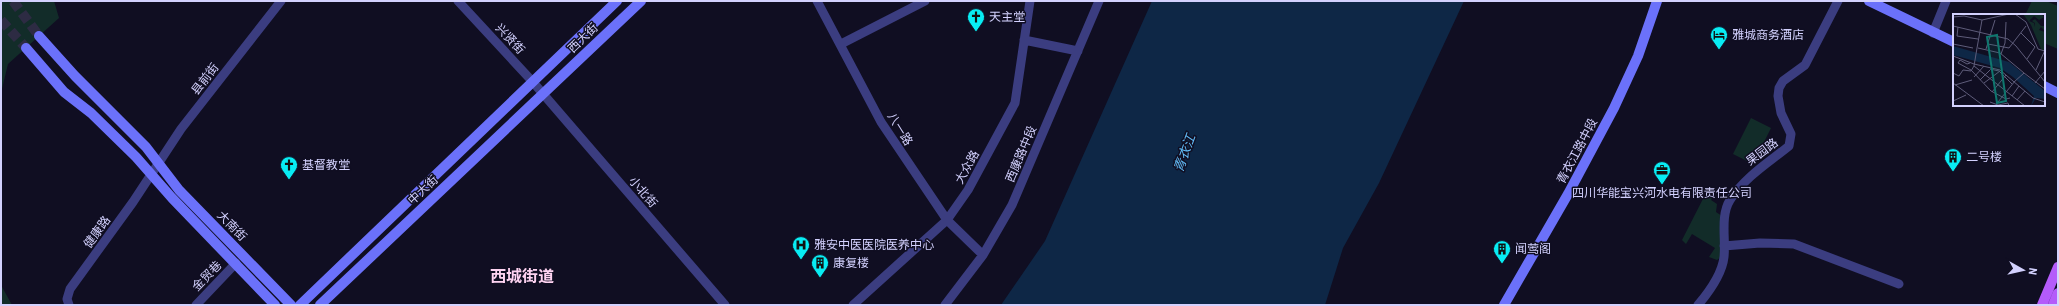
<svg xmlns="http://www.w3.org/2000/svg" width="2059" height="306" font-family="'Roboto Condensed','Noto Sans SC',sans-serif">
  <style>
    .green { fill: #122c29 }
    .water { fill: #0e2746 }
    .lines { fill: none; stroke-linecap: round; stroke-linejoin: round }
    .secondary-tunnel { stroke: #2d2b43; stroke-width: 10; stroke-dasharray: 10 5; stroke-linecap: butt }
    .street { stroke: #3b3d80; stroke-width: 9 }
    .secondary { stroke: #6b71fa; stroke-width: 10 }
    .primary { stroke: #b45bfa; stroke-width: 10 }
    .labels { text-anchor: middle; stroke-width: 3; stroke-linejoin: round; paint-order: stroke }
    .poi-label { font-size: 12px; fill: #d3d1fe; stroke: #100e22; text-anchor: start }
    .street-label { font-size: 12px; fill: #d3d1fe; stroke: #100e22 }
    .water-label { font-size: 13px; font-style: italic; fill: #62befa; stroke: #100e22 }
    .district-label { font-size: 16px; font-weight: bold; fill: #fed3f1; stroke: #100e22 }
    .inset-road { fill: none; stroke: #5e5c7a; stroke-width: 1 }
    .view { fill: #0f766e; fill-opacity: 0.15; stroke: #0f766e; stroke-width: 2 }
    .inset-edge { fill: none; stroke: #d3d1fe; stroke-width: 2 }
  </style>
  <rect width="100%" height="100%" fill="#100e22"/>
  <path class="green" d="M1,1H54L59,18L8,64L1,93Z
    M2032,1H2046L2058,6V49L2044,43V15H2025Z
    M1751,118L1771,128L1753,164L1733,154Z
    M1707,191L1714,195L1711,200L1717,204L1716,212L1722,216L1721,257L1717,260L1709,257L1715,248L1692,234L1686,244L1682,240Z
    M1,285L12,305H1Z"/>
  <path class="water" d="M1152,1H1464L1379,183L1343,248L1325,305H1001L1045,241Z"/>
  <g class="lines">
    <path class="secondary-tunnel" d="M13,1L39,36
      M1,20L26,48"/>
    <path class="street" d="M458,1L532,81L725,305
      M817,1L881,122L947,220L983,255
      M1933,33L1946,1
      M1024,40L1078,51
      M841,44L925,1
      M1724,246L1760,243L1794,244L1899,284
      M69,305L67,299L70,289L133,202L181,129L281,1
      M196,305L236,263
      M853,305L947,220L968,190L1015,103L1030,1
      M945,305L983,255L1012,205L1099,1
      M1698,305C1709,292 1722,275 1724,257C1726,239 1720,216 1730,200C1745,177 1768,163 1789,146L1791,134L1781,113L1778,96L1779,88L1783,81L1805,65L1838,1"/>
    <path class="secondary" d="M1869,1L1954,42
      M39,36L75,76L146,147L179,190L291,305
      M26,48L64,92L91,113L136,157L172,198L275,305
      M2044,86L2058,93
      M300,305L617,1
      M320,305L641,1
      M1504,305L1568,194L1614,108L1638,56L1657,1"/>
    <path class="primary" d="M2042,305L2058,267
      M2053,305L2058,293"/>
  </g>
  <defs>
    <g id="church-pin" transform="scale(0.9)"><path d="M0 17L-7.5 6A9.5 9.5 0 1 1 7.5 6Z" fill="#08ecf3" stroke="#100e22"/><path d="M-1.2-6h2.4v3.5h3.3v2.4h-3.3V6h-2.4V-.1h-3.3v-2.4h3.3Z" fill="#111"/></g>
    <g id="hotel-pin" transform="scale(0.9)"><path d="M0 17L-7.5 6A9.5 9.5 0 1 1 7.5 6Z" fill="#08ecf3" stroke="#100e22"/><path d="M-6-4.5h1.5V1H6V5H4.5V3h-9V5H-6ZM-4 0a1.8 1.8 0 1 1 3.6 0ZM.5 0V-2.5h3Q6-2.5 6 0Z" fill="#111"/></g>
    <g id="building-pin" transform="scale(0.9)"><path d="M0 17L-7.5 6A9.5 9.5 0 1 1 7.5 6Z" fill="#08ecf3" stroke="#100e22"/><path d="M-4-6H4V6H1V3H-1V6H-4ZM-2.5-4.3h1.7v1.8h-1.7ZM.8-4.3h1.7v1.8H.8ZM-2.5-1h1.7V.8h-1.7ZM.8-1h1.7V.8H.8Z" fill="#111"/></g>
    <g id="office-pin" transform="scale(0.9)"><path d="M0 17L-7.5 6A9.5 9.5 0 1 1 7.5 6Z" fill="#08ecf3" stroke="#100e22"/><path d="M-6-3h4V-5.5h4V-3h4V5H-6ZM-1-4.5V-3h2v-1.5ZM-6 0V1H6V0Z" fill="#111"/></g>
    <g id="hospital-pin" transform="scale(0.9)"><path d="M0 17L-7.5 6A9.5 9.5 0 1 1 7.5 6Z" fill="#08ecf3" stroke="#100e22"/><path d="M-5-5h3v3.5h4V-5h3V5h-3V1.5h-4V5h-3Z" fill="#111"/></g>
  </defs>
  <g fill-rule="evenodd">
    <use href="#church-pin" x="976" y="17"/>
    <use href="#hotel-pin" x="1719" y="35"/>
    <use href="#building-pin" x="1953" y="157"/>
    <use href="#church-pin" x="289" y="165"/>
    <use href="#office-pin" x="1662" y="170"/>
    <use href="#hospital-pin" x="801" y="245"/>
    <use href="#building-pin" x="1502" y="249"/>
    <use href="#building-pin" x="820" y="263"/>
  </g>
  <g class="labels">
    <g class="poi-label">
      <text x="989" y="21">天主堂</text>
      <text x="1732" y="39">雅城商务酒店</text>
      <text x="1966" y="161">二号楼</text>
      <text x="302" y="169">基督教堂</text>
      <text x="1662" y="197" text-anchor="middle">四川华能宝兴河水电有限责任公司</text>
      <text x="814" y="249">雅安中医医院医养中心</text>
      <text x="1515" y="253">闻莺阁</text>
      <text x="833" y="267">康复楼</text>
    </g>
    <g class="street-label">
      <text transform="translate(583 38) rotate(-44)" y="4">西大街</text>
      <text transform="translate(510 39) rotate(47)" y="4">兴贤街</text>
      <text transform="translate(205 79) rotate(-52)" y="4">县前街</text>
      <text transform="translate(900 129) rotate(58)" y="4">八一路</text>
      <text transform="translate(1577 151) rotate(-62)" y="4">青衣江路中段</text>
      <text transform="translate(1762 152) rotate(-37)" y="4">果园路</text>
      <text transform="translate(1021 154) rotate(-67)" y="4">西康路中段</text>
      <text transform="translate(967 167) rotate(-61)" y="4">大众路</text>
      <text transform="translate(423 190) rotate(-43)" y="4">中大街</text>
      <text transform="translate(643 192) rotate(49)" y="4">小北街</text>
      <text transform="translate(232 226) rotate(46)" y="4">大南街</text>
      <text transform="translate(97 232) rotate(-54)" y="4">健康路</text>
      <text transform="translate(207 276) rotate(-46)" y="4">金贸巷</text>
    </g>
    <g class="water-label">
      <text transform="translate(1184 153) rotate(-70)" y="5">青衣江</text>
    </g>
    <g class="district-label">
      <text x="522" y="282">西城街道</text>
    </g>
  </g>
  <g transform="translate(1953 14)">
    <rect width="92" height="92" fill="#100e22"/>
    <path d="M70,0H88L91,3L86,6L81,2L76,7L81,9V13L82,9L79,7L82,5L88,12H92V17L88,13L86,16L92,18L91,36L88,35L78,11Z" fill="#122c29"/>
    <path d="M0,32L56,48L92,77V85L83,84L78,92L81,82L60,63L47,54L0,41Z" fill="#0e2746"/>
    <path class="inset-road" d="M62,0L73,8L85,35L92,37M0,3L11,2L29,6L56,0M0,12L55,25L63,32L92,68M5,13L4,22L25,25M68,19L82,33L74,45M0,30L20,34M35,30L56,34L73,12M24,34L29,6M25,34L47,39L71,59L61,68M33,35L42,6M48,40L52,29L53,8M0,42L21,50L47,56L80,84L92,88M17,49L14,50L7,46L5,49L18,56L38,77L53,85L57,84M21,52L72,92M37,55L46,57L59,70M83,56L92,36M0,59L6,62L10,56L18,57L21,52L24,34M71,59L92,75M21,63L31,52M27,66L37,56M0,69L31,92M31,69L47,57M82,69L92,57M2,71L19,66M39,78L53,61M59,82L66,72M64,86L72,77M0,87L13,81M37,88L45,91L55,89L56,92M45,88L62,67"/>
    <path class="view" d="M44,21L53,87L44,89L34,23Z"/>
    <rect width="92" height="92" class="inset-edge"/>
  </g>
  <rect width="2059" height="306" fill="none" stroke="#d3d1fe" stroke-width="4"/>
  <g transform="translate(2023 270) rotate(98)" stroke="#100e22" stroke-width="3" paint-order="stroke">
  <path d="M0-3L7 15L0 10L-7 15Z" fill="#d3d1fe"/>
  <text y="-6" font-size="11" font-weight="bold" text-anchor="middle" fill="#d3d1fe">N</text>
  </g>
</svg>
